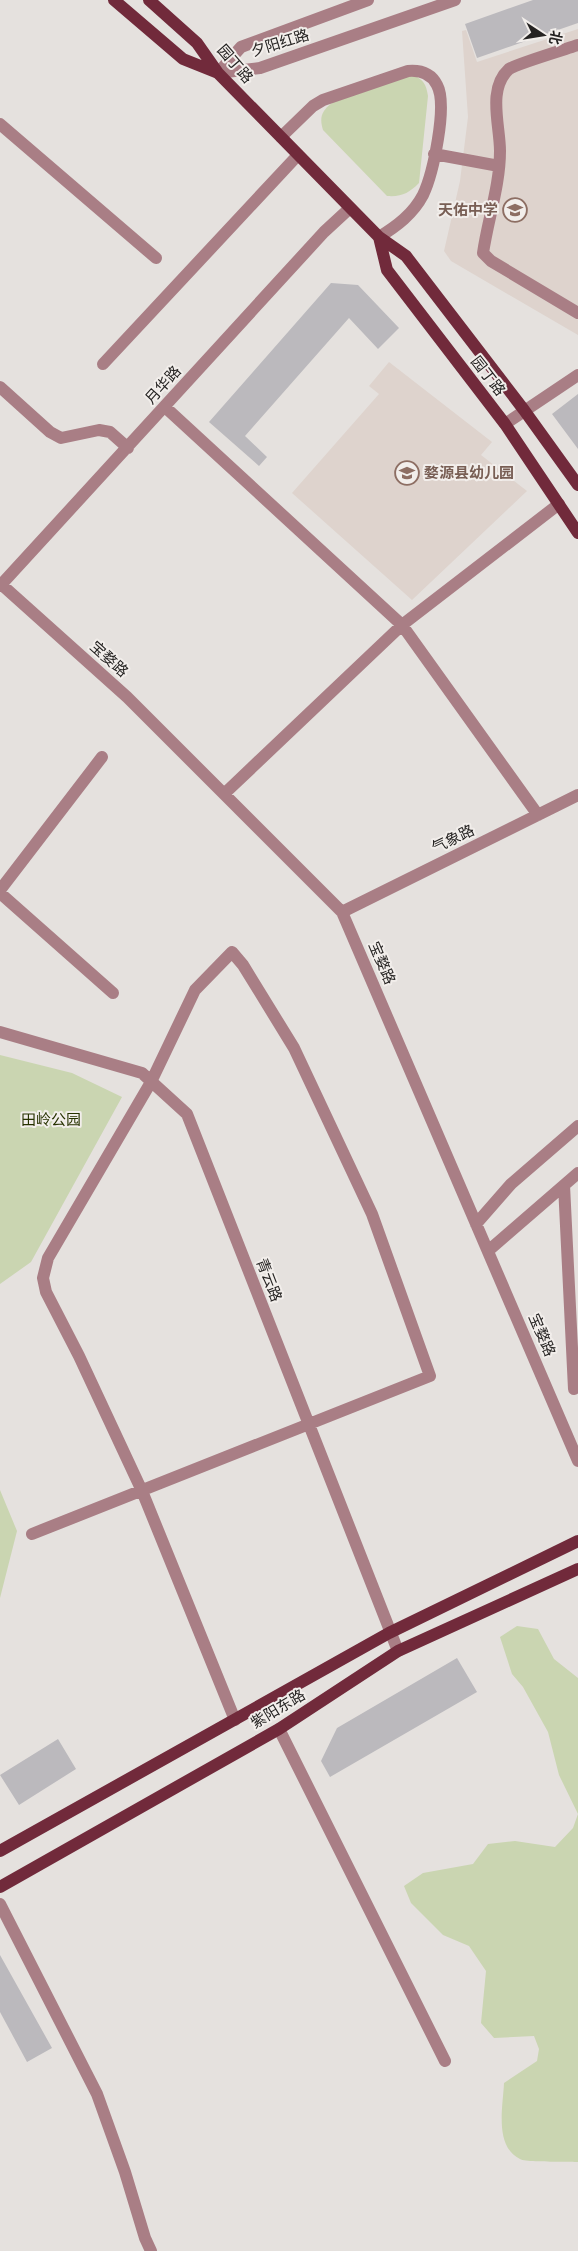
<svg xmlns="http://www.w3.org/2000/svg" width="578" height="2251" font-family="Poppins,'Noto Sans SC',sans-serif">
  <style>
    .built { fill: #ded3cd }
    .green { fill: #cad5b1 }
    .building { fill: #bbb9bd }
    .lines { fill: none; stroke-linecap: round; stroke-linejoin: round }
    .minor { stroke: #a97e85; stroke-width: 12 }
    .major { stroke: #712a3b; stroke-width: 12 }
    .labels { text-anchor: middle; stroke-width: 4; stroke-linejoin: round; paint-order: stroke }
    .street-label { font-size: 15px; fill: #252322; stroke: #f2eeeb }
    .education-label { font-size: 15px; font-weight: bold; fill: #785e54; stroke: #f2eeeb; text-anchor: end }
    .park-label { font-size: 15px; fill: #273200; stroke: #f2eeeb }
  </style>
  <rect width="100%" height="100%" fill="#e5e1de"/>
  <path class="built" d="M578,29V335L451,261L444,251L460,181L468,117L462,31L466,30L477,62Z
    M389,362L492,442L481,455L527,491L412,600L292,493L379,394L369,386Z"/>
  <path class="green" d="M413,75C424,80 426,84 428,96L419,183C409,193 402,197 387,196L323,130C321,123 320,117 324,111C336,92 391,82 413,75Z
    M0,1055L72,1073L122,1097L31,1262L0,1284Z
    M0,1490L17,1531L0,1598Z
    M517,1626L538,1629L554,1659L578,1678V2162C567,2161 527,2163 520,2159C494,2146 503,2107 504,2083L537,2061L539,2049L534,2036L494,2038L481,2023L486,1971L469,1946L443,1935L411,1903L404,1886L423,1873L473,1864L488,1844L515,1841L555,1847L573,1828L578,1814L559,1775L548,1732L523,1687L512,1674L500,1637Z"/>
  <path class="building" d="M533,0H578V23L477,58L465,24Z
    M331,283L358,285L399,328L378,349L349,318L245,436L267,457L259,466L209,422Z
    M578,394V449L552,414Z
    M457,1658L477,1692L330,1777L321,1761L337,1728Z
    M58,1739L76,1769L19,1805L0,1775Z
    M0,1955L52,2048L27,2062L0,2012Z"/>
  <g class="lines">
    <path class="minor" d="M578,45C566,49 516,64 509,69C487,89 500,125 500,151C500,185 488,219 483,253L491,261L578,313
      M218,73L260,68L455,0
      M218,73L241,47L368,0
      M0,124L156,258
      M281,137L313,106L323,100L408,71C420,70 431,73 437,85C448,105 433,174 423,195C413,214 397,226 379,237
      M434,154L499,166
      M103,364L298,155
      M0,387L50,432L61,438L99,430L110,432L128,448
      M165,407L402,625L538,815
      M505,424L578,375
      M2,585L127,697L342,912L578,1461
      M0,586L324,232L350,208
      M224,794L402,625L559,504
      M0,890L102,757
      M0,893L113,993
      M342,912L578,795
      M0,1032L142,1073L187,1114L398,1651
      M564,1185L574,1389
      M476,1224L511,1184L578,1126
      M488,1251L578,1173
      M32,1534C164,1482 297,1429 430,1376L372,1214L294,1048L243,965L232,952L195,990L151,1082L48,1258L43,1278L46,1292L79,1356L142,1491L235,1720
      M279,1729L445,2061
      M0,1904L97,2094L125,2172L145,2238L151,2251"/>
    <path class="major" d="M114,0L183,59L218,73
      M149,0L197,43L218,73L379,237L406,256L524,410L578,485
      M379,237L387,270L505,424L578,533
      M0,1851L389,1633L578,1541
      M0,1887L279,1729L398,1651L578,1569"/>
  </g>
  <defs>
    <g id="school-ring" transform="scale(1.25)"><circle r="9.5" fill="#f2eeeb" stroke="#8d6e63" stroke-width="1.5"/><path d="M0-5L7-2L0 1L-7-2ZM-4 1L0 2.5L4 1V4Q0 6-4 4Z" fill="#8d6e63"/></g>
  </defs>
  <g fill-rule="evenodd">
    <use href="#school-ring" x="515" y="210"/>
    <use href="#school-ring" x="407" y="473"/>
  </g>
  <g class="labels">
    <g class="street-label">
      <text transform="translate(280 43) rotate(-17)" y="5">夕阳红路</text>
      <text transform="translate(235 64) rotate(49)" y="5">园丁路</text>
      <text transform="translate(488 376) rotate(52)" y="5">园丁路</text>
      <text transform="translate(163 385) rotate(-48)" y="5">月华路</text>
      <text transform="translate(109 659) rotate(42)" y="5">宝婺路</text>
      <text transform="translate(453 839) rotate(-26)" y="5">气象路</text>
      <text transform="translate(382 963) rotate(67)" y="5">宝婺路</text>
      <text transform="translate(269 1280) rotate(69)" y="5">青云路</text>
      <text transform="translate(542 1335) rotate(67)" y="5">宝婺路</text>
      <text transform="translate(278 1709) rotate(-31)" y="5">紫阳东路</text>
    </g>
    <g class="education-label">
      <text x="498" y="215">天佑中学</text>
      <text x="424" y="478" text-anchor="start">婺源县幼儿园</text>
    </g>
    <g class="park-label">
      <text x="51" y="1125">田岭公园</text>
    </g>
  </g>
  <g transform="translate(543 35) rotate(102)" stroke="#f2eeeb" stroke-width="4" paint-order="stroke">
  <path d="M0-4L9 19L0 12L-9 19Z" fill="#252322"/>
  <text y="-8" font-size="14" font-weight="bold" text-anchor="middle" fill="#252322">北</text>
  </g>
</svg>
